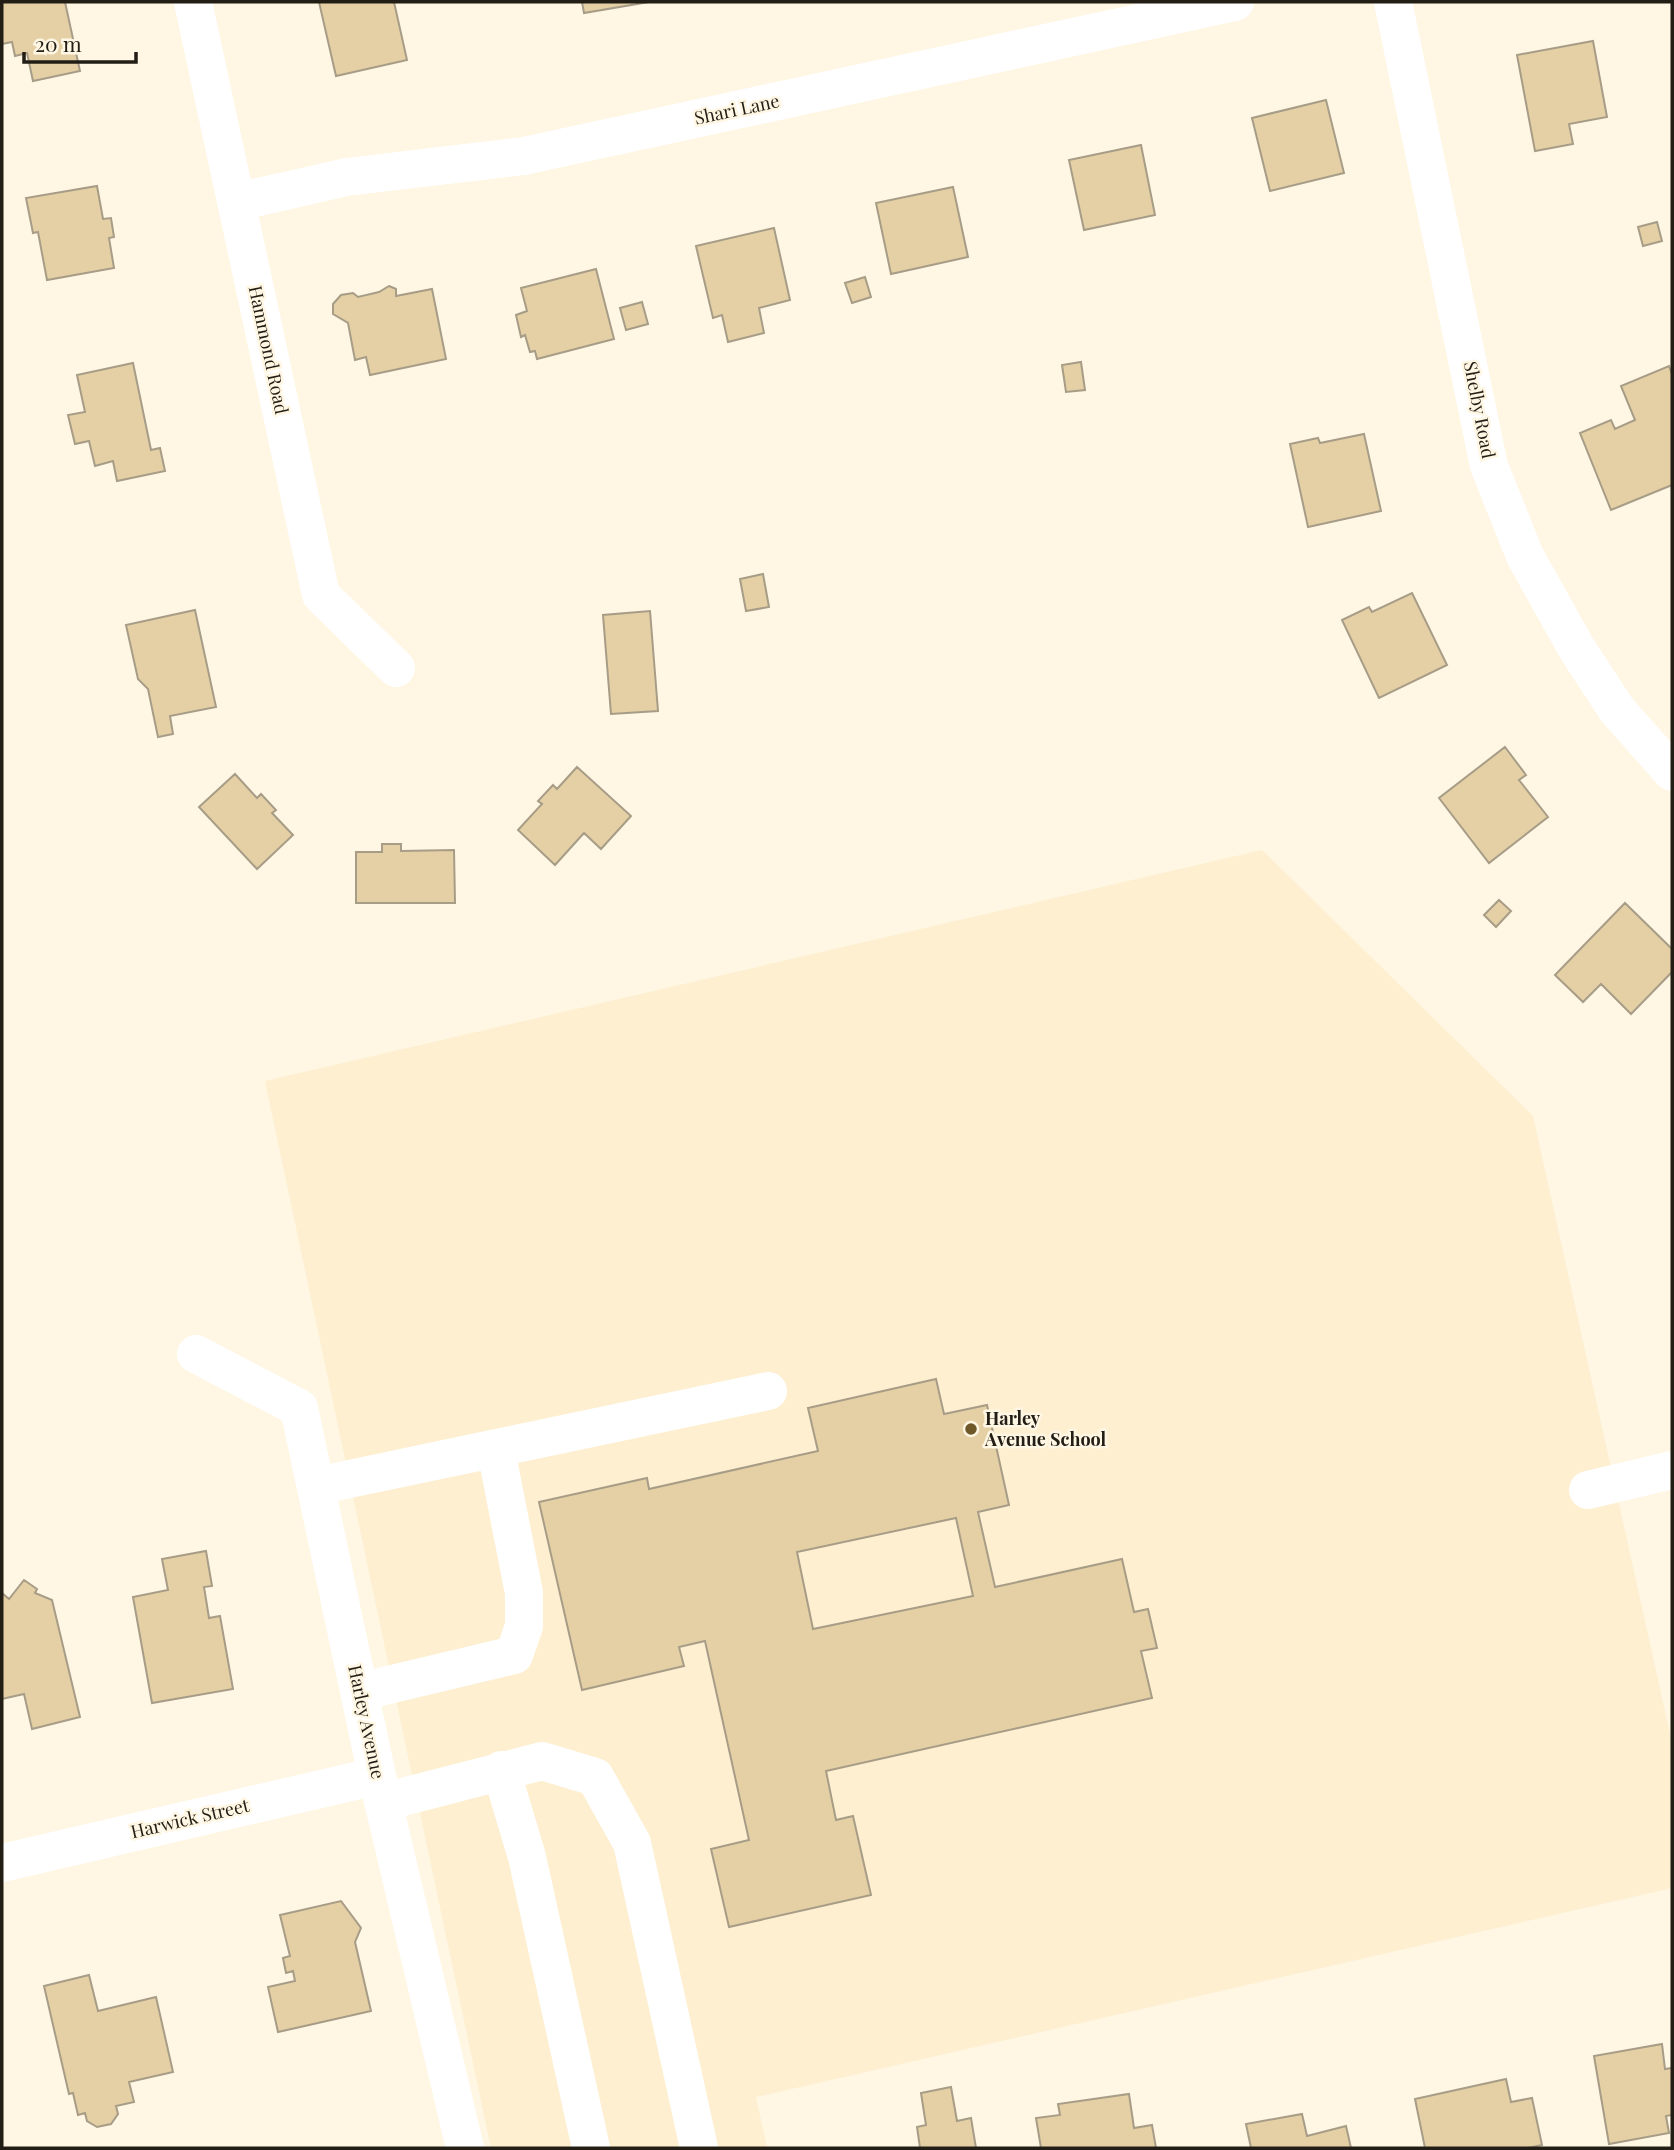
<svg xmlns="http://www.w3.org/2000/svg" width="1674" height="2150" font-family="'Playfair Display',serif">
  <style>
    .built { fill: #fdefd0 }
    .building { fill: #e5d0a6; stroke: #a79d87; stroke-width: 2; fill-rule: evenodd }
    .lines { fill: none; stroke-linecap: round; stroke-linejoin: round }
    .minor { stroke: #fff; stroke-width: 38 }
    .poi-dot { fill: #6e5828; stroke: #fff6e3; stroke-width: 2.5 }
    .labels { text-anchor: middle; stroke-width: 5; stroke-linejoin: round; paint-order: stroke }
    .street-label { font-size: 18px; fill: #221e15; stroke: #fff6e3 }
    .poi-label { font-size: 18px; font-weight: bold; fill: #221e15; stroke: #fff6e3; text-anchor: start }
  </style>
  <rect width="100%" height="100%" fill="#fff6e3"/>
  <path class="built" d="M1262,850L1533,1116L1672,1743V1888L756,2097L767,2148H491L265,1081Z"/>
  <path class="building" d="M2,2H65L80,71L33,81L27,53L15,56L12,42L2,44Z
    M319,2H394L407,60L336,76Z
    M582,2H649L584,13Z
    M1593,41L1607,117L1569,124L1573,144L1535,151L1517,55Z
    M1326,100L1344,173L1270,191L1252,118Z
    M1141,145L1155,215L1084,230L1069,160Z
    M97,186L103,219L111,218L114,237L109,238L114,268L47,280L38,232L33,233L26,198Z
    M953,187L968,257L891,274L876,203Z
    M1657,222L1662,241L1643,246L1638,227Z
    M774,228L790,300L759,308L764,333L728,342L722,315L713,318L696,246Z
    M596,269L614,339L537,359L535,351L530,352L525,335L521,337L516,315L527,311L521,288Z
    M865,277L871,297L852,303L845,283Z
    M389,286L396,289V296L432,289L446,359L370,375L366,357L355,360L348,323L333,314V304L341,295L353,293L358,297L379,292Z
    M642,302L648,324L626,330L620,308Z
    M1081,362L1085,390L1066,392L1062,365Z
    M133,363L151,450L160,448L165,471L117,481L113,461L95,466L89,441L75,444L68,415L85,412L77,375Z
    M1669,366L1672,374V485L1611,510L1580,433L1611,420L1615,429L1635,420L1621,386Z
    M1364,434L1381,511L1308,527L1290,444L1318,438L1320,443Z
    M763,574L769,607L746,611L740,579Z
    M1412,593L1447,665L1379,698L1342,620L1369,607L1372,612Z
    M195,610L216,707L170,716L173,734L158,737L148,689L138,679L126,625Z
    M650,611L658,711L611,714L603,615Z
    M1505,747L1526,775L1519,780L1548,817L1489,863L1439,798Z
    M577,767L631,816L601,849L584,833L555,865L518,830L542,804L538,801L553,785L557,789Z
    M235,774L257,798L261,794L276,810L272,813L293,835L257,869L199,807Z
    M382,844H401V851L454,850L455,903H356V852H382Z
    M1499,900L1511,911L1496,927L1484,915Z
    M1625,903L1672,949V972L1631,1014L1601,984L1583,1002L1555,975Z
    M936,1379L944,1414L987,1405L1009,1505L978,1512L995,1587L1122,1559L1134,1612L1148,1609L1157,1648L1141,1651L1152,1698L826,1771L836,1820L853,1816L871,1895L729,1927L711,1849L749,1840L705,1641L679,1647L684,1666L582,1690L539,1502L647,1478L649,1489L818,1451L808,1408ZM956,1518L973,1596L813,1629L797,1552Z
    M206,1551L212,1586L204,1587L209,1618L220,1616L233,1689L152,1703L133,1597L168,1590L162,1559Z
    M24,1580L37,1589L35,1593L52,1600L80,1717L32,1729L24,1694L2,1699V1593L9,1599Z
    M341,1901L361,1928L355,1942L371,2011L278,2032L268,1987L295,1981L293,1971L286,1973L283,1958L290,1956L280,1915Z
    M89,1975L98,2011L156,1997L173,2072L129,2082L134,2102L116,2106L118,2114L111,2124L97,2127L87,2121L85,2113L78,2115L73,2093L69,2094L44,1986Z
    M1662,2044L1665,2069L1672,2068V2115L1666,2116L1669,2133L1609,2144L1594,2056Z
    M1506,2079L1511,2102L1532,2098L1542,2145L1528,2148H1425L1415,2099Z
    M951,2087L957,2121L971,2118L976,2148H920L917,2127L926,2125L921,2093Z
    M1129,2094L1134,2128L1152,2125L1156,2148H1041L1036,2118L1060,2115L1058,2104Z
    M1302,2114L1307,2136L1346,2126L1351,2148H1251L1246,2124Z"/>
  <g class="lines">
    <path class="minor" d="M193,2L321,595L396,668
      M1393,2L1489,466L1525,556L1577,649L1617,710L1672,772
      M236,202L347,177L524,156L1235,2
      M196,1354L299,1408L377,1776L465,2148
      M316,1486L768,1391
      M1588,1490L1672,1470
      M359,1692L514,1655L524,1626V1593L496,1450
      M501,1770L527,1857L591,2148
      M383,1802L542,1761L595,1777L632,1843L699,2148
      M2,1863L377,1776"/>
  </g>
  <circle class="poi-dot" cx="971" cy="1429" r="7"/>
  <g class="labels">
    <g class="street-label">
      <text transform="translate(737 110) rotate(-12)" y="6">Shari Lane</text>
      <text transform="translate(268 350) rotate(78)" y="6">Hammond Road</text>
      <text transform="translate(1479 410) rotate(79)" y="6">Shelby Road</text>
      <text transform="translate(366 1722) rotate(78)" y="6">Harley Avenue</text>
      <text transform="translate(190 1819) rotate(-13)" y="6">Harwick Street</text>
    </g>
    <g class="poi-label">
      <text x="985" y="1425">Harley<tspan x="985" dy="21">Avenue School</tspan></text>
    </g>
  </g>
  <rect width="1674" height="2150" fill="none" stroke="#221e15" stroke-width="7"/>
  <path d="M24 52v10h112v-10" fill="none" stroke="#221e15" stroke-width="3.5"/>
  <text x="35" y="52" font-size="21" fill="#221e15" stroke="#fff6e3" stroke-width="5" paint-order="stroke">20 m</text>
</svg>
